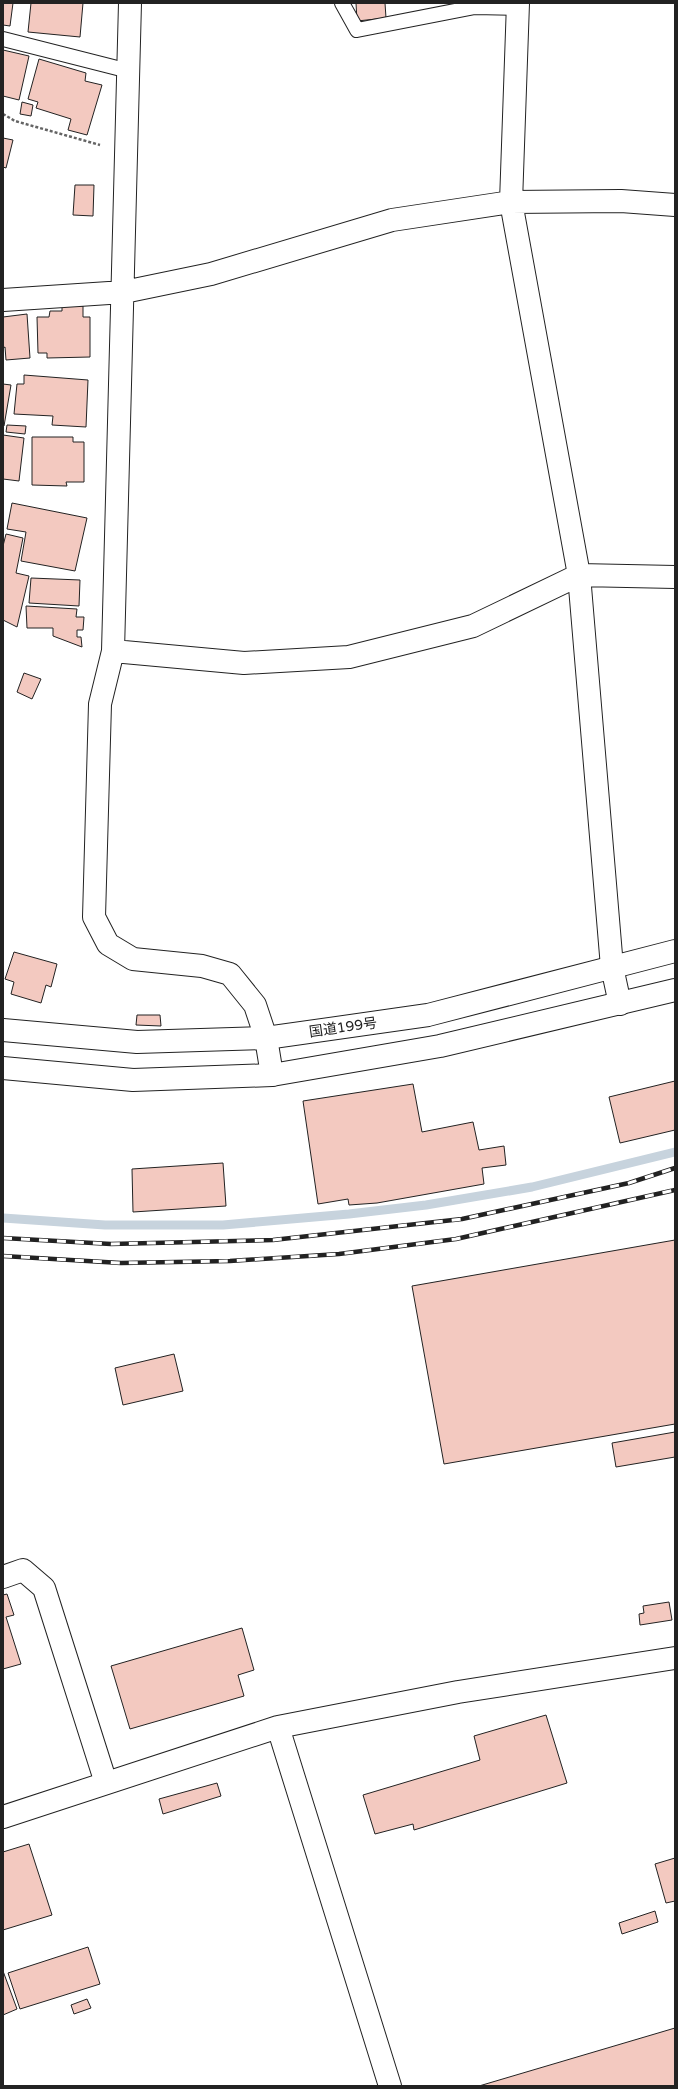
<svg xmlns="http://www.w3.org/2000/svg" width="678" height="2089" font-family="'Varela Round','Noto Sans JP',sans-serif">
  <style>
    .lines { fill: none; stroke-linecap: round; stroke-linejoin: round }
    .stream { stroke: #c7d3dd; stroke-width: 9 }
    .building { fill: #f3c9c0; stroke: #222 }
    .lane-casing { stroke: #222; stroke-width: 16 }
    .street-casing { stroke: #222; stroke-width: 24 }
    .highway-casing { stroke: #222; stroke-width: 24 }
    .path { stroke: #646464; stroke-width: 2.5; stroke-dasharray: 3 2; stroke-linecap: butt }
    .lane { stroke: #fff; stroke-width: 14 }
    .street { stroke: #fff; stroke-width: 22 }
    .highway { stroke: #fff; stroke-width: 22 }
    .rail-casing { stroke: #222; stroke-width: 4.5 }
    .rail { stroke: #fff; stroke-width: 3; stroke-dasharray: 9; stroke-linecap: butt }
    .labels { text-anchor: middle; stroke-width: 3; stroke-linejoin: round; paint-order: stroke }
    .street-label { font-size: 14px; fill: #222; stroke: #fff }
  </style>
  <rect width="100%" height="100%" fill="#fff"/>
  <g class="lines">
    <path class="stream" d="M3,1218L105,1225H223L349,1214L426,1205L532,1187L675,1152"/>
  </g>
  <path class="building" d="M3,3H13L10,26L3,25Z
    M31,3H83L80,37L28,32Z
    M356,3H385L386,18L357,21Z
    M3,50L29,56L19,100L3,96Z
    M39,59L86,73L85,81L102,85L87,135L68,130L71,119L36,108L38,102L28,99Z
    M22,102L33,105L31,116L20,114Z
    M3,138L13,140L6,168L3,167Z
    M75,185H94L93,216L73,215Z
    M62,306H83V317H90V357L47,358V353H38L37,317H49L50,311H62Z
    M27,314L30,358L6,360L5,347L3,348V317Z
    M24,375L88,380L86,427L52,425L53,416L14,414L17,384H24Z
    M3,384L11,385L4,426L3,425Z
    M7,425L26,426L25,434L6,432Z
    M3,435L24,438L19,481L3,479Z
    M32,437H73V442H84V482H66L67,486L32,485Z
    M12,503L87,518L75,571L21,561L26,532L7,529Z
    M6,534L23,538L16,573L29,576L17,627L3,620V546Z
    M31,578L80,580L79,606L29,603Z
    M26,606L77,609L76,617H84L83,630H77V637H81L82,647L53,636V628H27Z
    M24,673L41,679L32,699L17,692Z
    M14,952L57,964L51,987L46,985L41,1003L11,994L14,982L5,979Z
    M137,1015H160L161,1026L136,1025Z
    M675,1081V1130L620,1143L609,1097Z
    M413,1084L422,1132L473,1122L479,1150L504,1146L506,1165L482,1168L484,1184L377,1203L349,1205L348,1199L318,1204L303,1101Z
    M223,1163L226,1206L133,1212L132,1169Z
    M675,1240V1424L444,1464L412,1286Z
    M174,1354L183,1391L123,1405L115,1368Z
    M675,1432V1457L616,1467L612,1443Z
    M7,1594L14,1615L6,1617L21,1664L3,1669V1595Z
    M669,1602L672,1620L640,1625L639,1614L644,1613L643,1606Z
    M242,1628L254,1670L238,1675L244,1696L130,1729L111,1666Z
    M546,1715L567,1783L414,1830L413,1824L375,1834L363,1795L480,1760L474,1736Z
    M217,1783L221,1796L163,1814L159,1799Z
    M29,1844L52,1915L3,1930V1852Z
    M675,1858V1901L666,1903L655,1864Z
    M655,1911L658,1922L622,1934L619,1923Z
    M88,1947L100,1984L20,2009L8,1973Z
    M3,1971L17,2009L3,2015Z
    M87,1999L91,2008L74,2014L71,2005Z
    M675,2028V2086H479Z"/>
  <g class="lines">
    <g class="lane-casing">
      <path id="lane" d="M342,3L357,30L475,7L518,8
        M3,39L129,71"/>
    </g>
    <g class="street-casing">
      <path id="street" d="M130,3L113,651L100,704L94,917L108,944L133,959L202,966L230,974L255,1005L266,1038L272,1075
        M518,3L511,202L579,575L612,967L620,1004
        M3,300L124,292L211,274L392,220L511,202L621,201L675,205
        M113,651L244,663L349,657L473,626L579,575L675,577
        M3,1577L23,1570L44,1588L106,1783
        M278,1727L390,2086
        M3,1817L278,1727L458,1692L675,1658"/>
    </g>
    <g class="highway-casing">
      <path id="highway" d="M3,1030L137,1042L266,1038L428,1015L675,951
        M3,1068L133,1080L272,1075L440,1046L675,990"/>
    </g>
    <path class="path" d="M3,114L15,121L100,145"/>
    <use href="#lane" class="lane"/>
    <use href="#street" class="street"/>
    <use href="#highway" class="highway"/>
    <g class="rail-casing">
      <path id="rail" d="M3,1238L111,1244L273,1240L462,1219L629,1183L675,1168
        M3,1256L121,1263L230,1261L339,1254L456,1239L675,1190"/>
    </g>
    <use href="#rail" class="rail"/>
  </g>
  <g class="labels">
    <g class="street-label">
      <text transform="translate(343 1027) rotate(-8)" y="5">国道199号</text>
    </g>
  </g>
  <rect width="678" height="2089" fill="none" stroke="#222222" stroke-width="8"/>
</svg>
